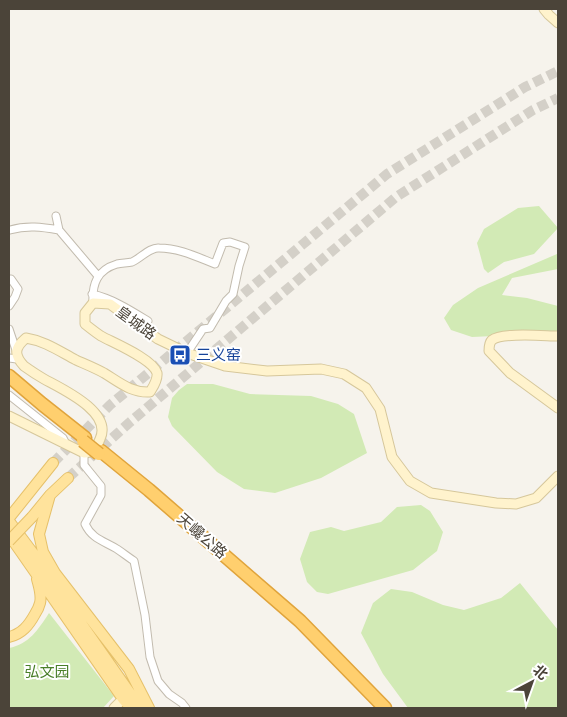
<svg xmlns="http://www.w3.org/2000/svg" width="567" height="717" font-family="'IBM Plex Sans','Noto Sans SC',sans-serif">
  <style>
    .green { fill: #d2eab5 }
    .lines { fill: none; stroke-linecap: round; stroke-linejoin: round }
    .primary-tunnel { stroke: #d4d0c8; stroke-width: 10; stroke-dasharray: 10 5; stroke-linecap: butt }
    .street-casing { stroke: #c2bbae; stroke-width: 9 }
    .secondary-casing { stroke: #d6c79b; stroke-width: 11 }
    .primary-casing { stroke: #e6c16a; stroke-width: 12 }
    .highway-casing { stroke: #e0a43c; stroke-width: 15 }
    .street { stroke: #fff; stroke-width: 7 }
    .secondary { stroke: #fff3cd; stroke-width: 9 }
    .primary { stroke: #ffe39c; stroke-width: 10 }
    .highway { stroke: #ffcf6e; stroke-width: 12 }
    .primary-bridge-casing { stroke: #e6c16a; stroke-width: 12; stroke-linecap: butt }
    .highway-bridge-casing { stroke: #e0a43c; stroke-width: 15; stroke-linecap: butt }
    .primary-bridge { stroke: #ffe39c; stroke-width: 10 }
    .highway-bridge { stroke: #ffcf6e; stroke-width: 12 }
    .labels { text-anchor: middle; stroke-width: 4; stroke-linejoin: round; paint-order: stroke }
    .street-label { font-size: 15px; fill: #4b4439; stroke: #fff }
    .transit-label { font-size: 15px; fill: #164399; stroke: #fff; text-anchor: start }
    .park-label { font-size: 15px; fill: #4a7f2a; stroke: #fff }
  </style>
  <rect width="100%" height="100%" fill="#f6f3ec"/>
  <path class="green" d="M539,206L558,228L534,254L504,262L488,273L484,269L477,243L484,229L518,208Z
    M557,254L558,269L512,278L502,295L527,298L558,306V333L472,337L451,330L444,318L453,305L478,288Z
    M187,384H213L250,394L311,396L338,404L354,414L367,453L321,478L275,493L244,489L217,472L172,426L168,417L172,398L179,390Z
    M421,505L430,511L443,532L437,551L413,570L328,594L317,592L307,582L300,559L310,532L331,527L344,531L381,522L397,507Z
    M520,583L558,630V708H408L383,674L361,633L373,603L391,589L412,592L443,605L464,610L501,598Z
    M49,613L114,696L103,708H9V648C29,644 38,630 49,613Z"/>
  <g class="lines">
    <path class="primary-tunnel" d="M53,463L110,405L387,174L525,87L558,71
      M68,478L129,423L396,197L533,110L558,98"/>
    <g class="street-casing">
      <path id="street" d="M56,216L59,230L98,276
        M10,230C27,225 42,227 59,230
        M9,279H11L18,289L15,297L9,306
        M92,294C113,299 130,310 148,321
        M93,303C92,284 97,270 117,264C122,263 127,263 132,262C141,258 150,247 159,248C179,248 197,257 215,264L223,243L230,242L245,247L239,266L233,294L226,301L210,328L203,329L187,353
        M9,329L16,350
        M9,358L17,359
        M9,395L63,438L66,444
        M84,453V465L101,486V495L85,524C92,539 104,541 117,549C123,553 128,557 134,561L145,615L150,657L158,681L169,694L182,703L186,708"/>
    </g>
    <g class="secondary-casing">
      <path id="secondary" d="M544,9L549,15L558,23
        M558,336C545,336 502,332 492,340C489,343 489,347 489,351L510,373L558,408
        M9,416L84,453C93,453 97,447 100,439C113,412 62,389 44,379C37,375 31,371 24,366C14,355 14,348 26,338C45,341 59,351 76,360C85,364 95,368 104,373C119,382 131,393 150,392C153,387 158,380 157,373C153,359 114,343 101,336C95,332 90,328 85,324V313L93,303L110,304L158,339L187,353L225,366L267,371L321,369L344,374L366,388L380,409L392,457L410,481L431,493L496,503L516,504L536,498L558,476
        M114,708L123,699"/>
    </g>
    <g class="primary-casing">
      <path id="primary" d="M50,495L39,534L43,552L55,573L129,669L149,708
        M32,517L50,495L68,478
        M9,518L53,463
        M9,521L45,569L65,600L130,693L143,708
        M9,535L21,552L123,699L131,708
        M9,637C22,634 29,625 35,614C37,611 39,607 40,603C42,595 39,587 37,579"/>
    </g>
    <g class="highway-casing">
      <path id="highway" d="M9,376L42,404L85,438
        M101,451L149,490L300,621L385,708"/>
    </g>
    <use href="#street" class="street"/>
    <use href="#secondary" class="secondary"/>
    <use href="#primary" class="primary"/>
    <use href="#highway" class="highway"/>
    <g class="primary-bridge-casing">
      <path id="primary-bridge" d="M9,541L32,517"/>
    </g>
    <g class="highway-bridge-casing">
      <path id="highway-bridge" d="M83,441L99,454"/>
    </g>
    <use href="#primary-bridge" class="primary-bridge"/>
    <use href="#highway-bridge" class="highway-bridge"/>
  </g>
  <defs>
    <g id="bus-square" transform="scale(1.125)"><rect x="-9" y="-9" width="18" height="18" rx="4" fill="#1a4fb4" stroke="#fff"/><path d="M-5-6H5V4H4V6H2V4H-2V6H-4V4H-5ZM-3.5-4V0h7V-4ZM-3.5 1.2v1.5H-2V1.2ZM2 1.2v1.5H3.5V1.2Z" fill="#fff"/></g>
  </defs>
  <g fill-rule="evenodd">
    <use href="#bus-square" x="180" y="355"/>
  </g>
  <g class="labels">
    <g class="street-label">
      <text transform="translate(136 323) rotate(36)" y="5">皇城路</text>
      <text transform="translate(202 536) rotate(41)" y="5">天巉公路</text>
    </g>
    <g class="transit-label">
      <text x="196" y="360">三义窑</text>
    </g>
    <g class="park-label">
      <text x="47" y="677">弘文园</text>
    </g>
  </g>
  <rect width="567" height="717" fill="none" stroke="#4b4439" stroke-width="20"/>
  <g transform="translate(532 682) rotate(41)" stroke="#ffffff" stroke-width="4" paint-order="stroke">
  <path d="M0-4L9 19L0 12L-9 19Z" fill="#4b4439"/>
  <text y="-8" font-size="14" font-weight="bold" text-anchor="middle" fill="#4b4439">北</text>
  </g>
</svg>
